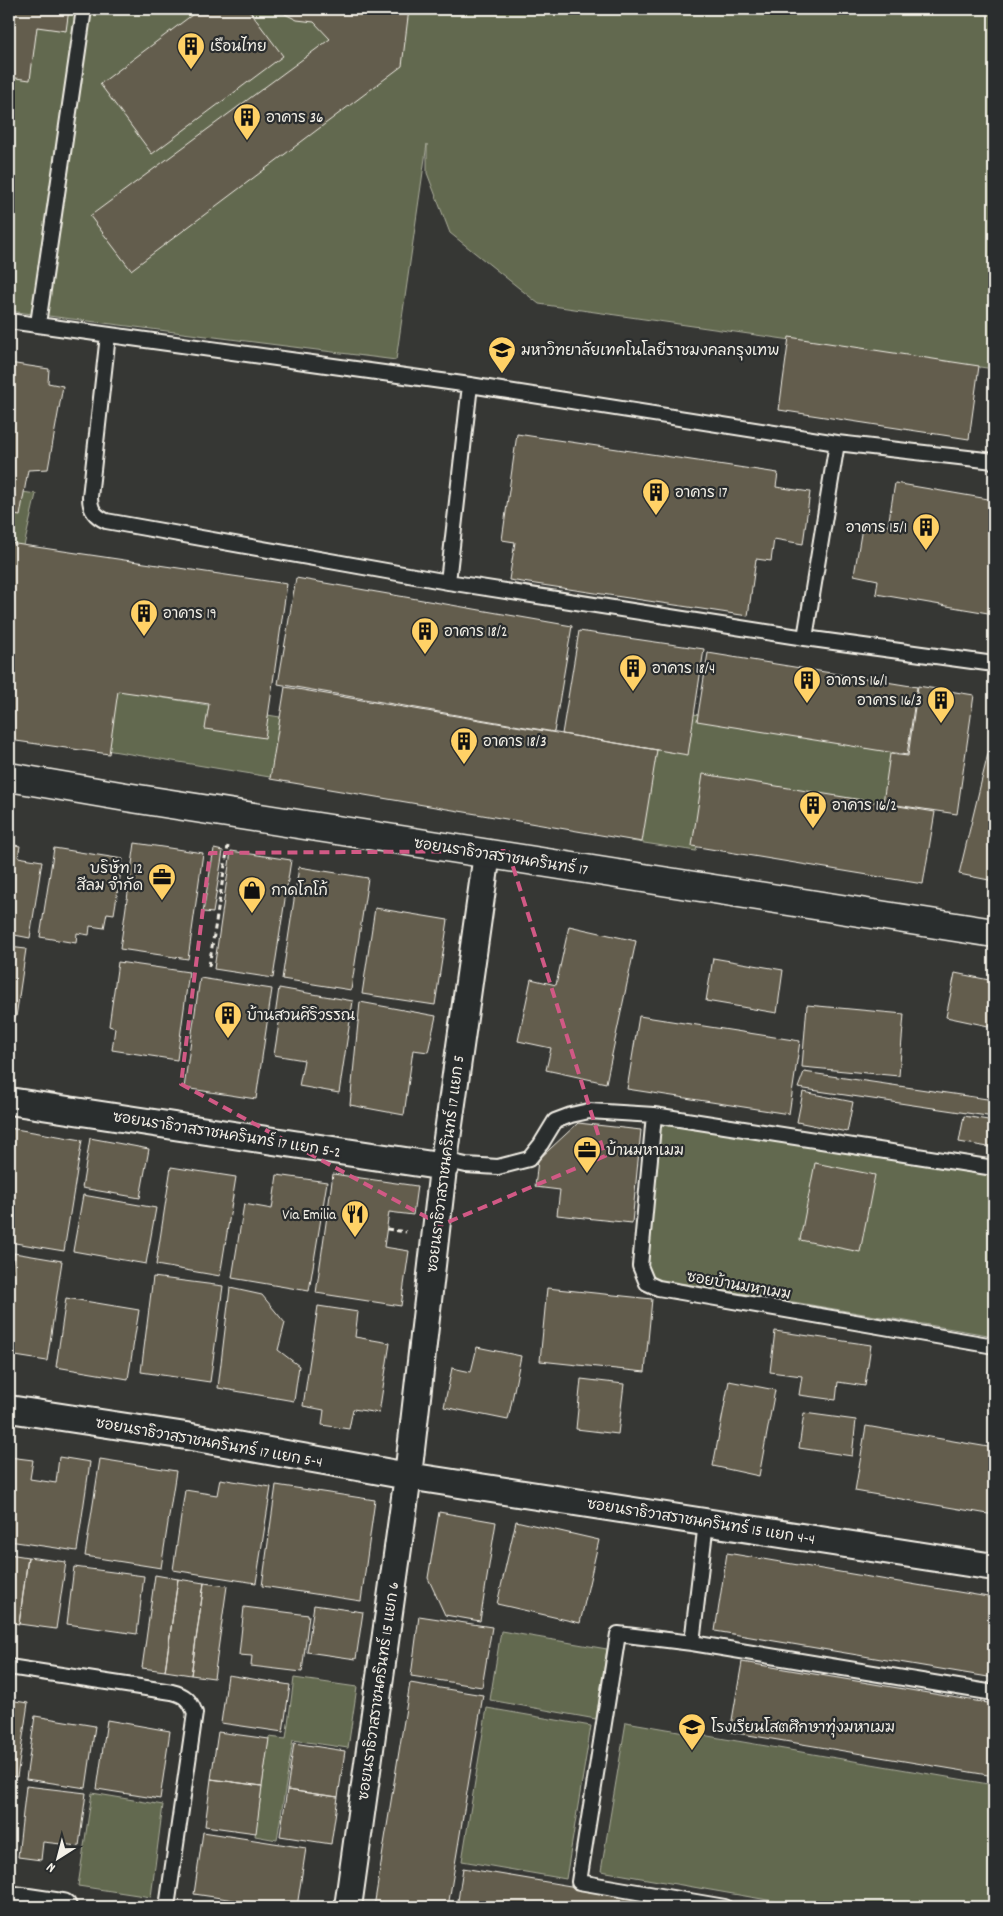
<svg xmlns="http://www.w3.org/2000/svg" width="1003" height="1916" font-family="Dekko,'Playpen Sans Thai',sans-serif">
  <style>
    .green { fill: #62694f; stroke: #abad9c }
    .building { fill: #645d4d; stroke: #f4f1e8 }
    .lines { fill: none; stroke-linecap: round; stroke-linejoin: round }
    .service-casing { stroke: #f4f1e8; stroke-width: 18 }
    .minor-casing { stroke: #f4f1e8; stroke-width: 30 }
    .tertiary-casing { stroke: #f4f1e8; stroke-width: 31 }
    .path { stroke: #f4f1e8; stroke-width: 3; stroke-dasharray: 5 4; stroke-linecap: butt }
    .service { stroke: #2a2d2e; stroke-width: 14 }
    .minor { stroke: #2a2d2e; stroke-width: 26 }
    .tertiary { stroke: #2a2d2e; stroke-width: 28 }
    .marked { fill: none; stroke: #d15985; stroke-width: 4; stroke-dasharray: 10 6; stroke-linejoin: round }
    .labels { text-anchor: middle; stroke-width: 4.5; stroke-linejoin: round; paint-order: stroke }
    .poi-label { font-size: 15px; fill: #f4f1e8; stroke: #2a2d2e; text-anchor: start }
    .street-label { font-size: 15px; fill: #f4f1e8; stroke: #2a2d2e }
  </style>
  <rect width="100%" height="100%" fill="#363734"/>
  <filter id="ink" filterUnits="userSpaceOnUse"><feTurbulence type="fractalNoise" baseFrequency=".02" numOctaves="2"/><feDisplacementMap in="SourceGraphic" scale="10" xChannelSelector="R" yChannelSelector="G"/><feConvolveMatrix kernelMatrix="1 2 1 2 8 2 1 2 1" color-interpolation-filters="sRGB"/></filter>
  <g filter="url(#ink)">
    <path class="green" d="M9,9H994V369L539,304L450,233L427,173V144L396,360L9,311Z
      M9,490L36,494L21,559L9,558Z
      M104,688L292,719L282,779L94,748Z
      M646,709L896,736L887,832L709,785L696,851L631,841Z
      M661,1124L994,1176V1336L657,1279L647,1271Z
      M501,1631L607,1649L596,1719L490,1700Z
      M294,1678L357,1687L348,1748L293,1740L277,1840L255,1836L269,1737L286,1739Z
      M487,1708L591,1726L566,1879L462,1861Z
      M626,1722L994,1785V1907H808L601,1871Z
      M92,1793L163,1805L151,1897L78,1886Z"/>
    <path class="building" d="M9,9H69L66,31L37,27L30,80L9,77Z
      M200,9H248L283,56L152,154L100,84Z
      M283,9H409L402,66L131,270L90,216L330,39L314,22L297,20L285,14Z
      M789,337L979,366L969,439L779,410Z
      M9,363L49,369L48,383L63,386L48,469L28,470L20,516L9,514Z
      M517,434L778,473L776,487L810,492L803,544L774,539L771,561L756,559L748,616L509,580L515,542L502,540Z
      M895,483L994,500V614L876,594L878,580L854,575L863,522L888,526Z
      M9,543L287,584L265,738L205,729L209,704L118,691L109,754L9,740Z
      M296,578L572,626L554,732L278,684Z
      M579,631L704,649L688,755L562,734Z
      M708,653L917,687L907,755L697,721Z
      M918,686L974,695L957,814L883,803L890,754L908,756Z
      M285,687L657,750L642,842L270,779Z
      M994,729V881L959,874Z
      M703,774L935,812L923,884L692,846Z
      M135,843L203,853L188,959L120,949Z
      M9,844L20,846L18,857L42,861L30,938L9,934Z
      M54,848L123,859L114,914L107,913L104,928L90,926L89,935L77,933L76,943L40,937Z
      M214,849L223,851L213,913L203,912Z
      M231,851L291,860L273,978L214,969Z
      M299,867L368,878L351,990L282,979Z
      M375,908L448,920L435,1005L362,994Z
      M569,926L636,941L606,1083L546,1070L551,1048L518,1041L531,979L556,985Z
      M9,947L26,949L16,1017L9,1016Z
      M713,958L783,970L777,1013L706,1001Z
      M118,962L189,972L177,1060L112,1050L115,1028L109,1026Z
      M955,973L994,981L993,1027L946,1017Z
      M200,978L272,989L256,1099L184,1088Z
      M279,988L353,1001L339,1093L299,1086L304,1060L274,1055L280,1017L275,1016Z
      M360,1002L436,1016L428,1052L413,1050L404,1115L350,1105Z
      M807,1005L904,1014L899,1076L802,1067Z
      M639,1016L800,1041L789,1114L627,1089Z
      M804,1072L994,1100V1117L798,1088Z
      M803,1092L853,1102L847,1132L797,1122Z
      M964,1116L994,1121V1148L959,1142Z
      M578,1123L641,1130L632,1223L557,1215L560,1190L535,1187L538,1160Z
      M9,1128L82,1140L64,1251L9,1242Z
      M90,1138L149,1149L140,1198L82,1188Z
      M815,1163L875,1175L860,1252L800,1240Z
      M171,1167L236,1177L220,1276L156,1265Z
      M333,1174L417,1186L413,1215L389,1212L384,1247L409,1251L401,1306L316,1293Z
      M277,1175L327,1182L309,1291L232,1278L244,1204L272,1209Z
      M83,1195L156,1208L146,1264L73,1251Z
      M9,1253H14L9,1286Z
      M14,1253L62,1261L47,1361L9,1355V1286Z
      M153,1277L223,1286L210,1382L141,1372Z
      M230,1288L262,1295L285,1323L278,1350L299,1366L294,1401L218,1388Z
      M547,1288L652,1299L645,1372L540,1361Z
      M66,1298L139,1310L128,1379L56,1367Z
      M318,1306L358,1312L355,1337L390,1343L379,1413L353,1409L349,1429L322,1425L324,1410L303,1406Z
      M775,1331L871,1345L865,1386L838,1382L836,1400L799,1395L802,1376L770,1372Z
      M477,1347L521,1356L508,1420L444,1407L452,1368L471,1372Z
      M581,1379L624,1384L618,1434L576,1429Z
      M729,1381L775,1390L759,1476L713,1466Z
      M804,1413L856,1420L852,1456L799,1448Z
      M866,1426L994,1448V1515L855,1491Z
      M9,1457L33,1460L30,1479L56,1483L59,1457L90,1462L77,1551L9,1541Z
      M100,1459L176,1471L161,1568L85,1556Z
      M220,1479L271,1487L256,1583L173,1570L185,1490L217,1495Z
      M276,1485L375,1500L361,1601L262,1586Z
      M439,1512L496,1522L480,1621L445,1615L428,1578Z
      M516,1521L599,1540L580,1623L497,1604Z
      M727,1553L994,1598V1678L715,1631Z
      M9,1554L28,1557L19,1624L9,1622Z
      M28,1557L66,1562L56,1629L19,1624Z
      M74,1567L144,1576L137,1634L67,1624Z
      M155,1575L178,1579L165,1671L142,1668Z
      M178,1579L204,1583L191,1675L165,1671Z
      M204,1583L227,1586L214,1678L191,1675Z
      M314,1605L363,1612L356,1659L307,1652Z
      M244,1607L309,1615L302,1672L251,1666L252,1656L239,1655Z
      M419,1616L492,1627L482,1687L411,1676Z
      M742,1662L994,1704V1776L730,1732Z
      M228,1675L290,1685L283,1732L221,1723Z
      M410,1683L483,1695L448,1907H374Z
      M9,1700L28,1703L17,1777L9,1776Z
      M35,1716L95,1726L86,1788L26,1779Z
      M107,1720L170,1731L160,1799L97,1789Z
      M218,1732L269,1739L262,1786L211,1779Z
      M294,1743L345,1751L338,1797L287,1790Z
      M211,1779L262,1786L256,1833L205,1826Z
      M26,1786L86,1793L79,1846L43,1842L41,1860L18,1857Z
      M287,1790L338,1797L331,1844L280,1836Z
      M203,1832L306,1848L297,1907H282L194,1894Z
      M463,1868L696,1907H457Z"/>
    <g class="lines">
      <g class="service-casing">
        <path id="service" d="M9,321L470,385L837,443L994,461
          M38,324L84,9
          M108,335L90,497C90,510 95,516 106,521L448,582L805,638L994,664
          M448,582L470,385
          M805,638L837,443
          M654,1115L640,1266L647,1283L658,1288L994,1346
          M444,1160L466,1165L498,1167L529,1159L541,1144L555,1121L571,1115L589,1111L654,1115L994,1168
          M692,1643L706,1522
          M9,1667L172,1692C185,1695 190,1700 195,1713L167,1907
          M725,1907L579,1882L618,1634L692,1643L994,1693"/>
      </g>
      <g class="minor-casing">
        <path id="minor" d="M9,1101L445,1167
          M9,1409L186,1436L408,1476L994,1567
          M9,1899L63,1907
          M348,1907L408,1476L444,1160L487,854"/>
      </g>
      <g class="tertiary-casing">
        <path id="tertiary" d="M9,777L126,797L994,933"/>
      </g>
      <path class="path" d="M209,966L228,846
        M387,1229L406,1232"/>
      <use href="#service" class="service"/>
      <use href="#minor" class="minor"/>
      <use href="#tertiary" class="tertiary"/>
    </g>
  </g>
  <path class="marked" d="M508,851L605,1156L441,1225L181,1084L210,853Z"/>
  <defs>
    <g id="building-pin" transform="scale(1.4375)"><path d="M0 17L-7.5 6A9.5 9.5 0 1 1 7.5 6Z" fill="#ffd166" stroke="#2a2d2e"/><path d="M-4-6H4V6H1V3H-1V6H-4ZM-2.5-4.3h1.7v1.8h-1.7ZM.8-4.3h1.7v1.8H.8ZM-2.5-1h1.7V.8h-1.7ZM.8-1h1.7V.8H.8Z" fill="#111"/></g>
    <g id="university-pin" transform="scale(1.4375)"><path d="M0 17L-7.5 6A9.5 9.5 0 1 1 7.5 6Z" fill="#ffd166" stroke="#2a2d2e"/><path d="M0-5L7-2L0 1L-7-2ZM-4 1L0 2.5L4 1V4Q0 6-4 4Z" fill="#111"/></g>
    <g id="office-pin" transform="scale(1.4375)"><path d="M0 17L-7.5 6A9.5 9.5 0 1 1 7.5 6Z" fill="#ffd166" stroke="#2a2d2e"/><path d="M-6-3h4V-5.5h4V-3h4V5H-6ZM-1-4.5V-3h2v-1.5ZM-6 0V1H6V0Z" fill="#111"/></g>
    <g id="shop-pin" transform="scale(1.4375)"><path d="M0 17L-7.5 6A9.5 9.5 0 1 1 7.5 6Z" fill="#ffd166" stroke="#2a2d2e"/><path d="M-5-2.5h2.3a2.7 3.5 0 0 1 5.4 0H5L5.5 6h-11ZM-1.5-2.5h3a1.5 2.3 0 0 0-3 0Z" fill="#111"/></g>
    <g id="restaurant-pin" transform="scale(1.4375)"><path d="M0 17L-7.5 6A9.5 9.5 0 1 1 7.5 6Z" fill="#ffd166" stroke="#2a2d2e"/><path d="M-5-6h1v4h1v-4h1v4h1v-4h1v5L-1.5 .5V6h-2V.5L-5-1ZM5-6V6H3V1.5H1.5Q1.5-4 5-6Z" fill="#111"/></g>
    <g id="school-pin" transform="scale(1.4375)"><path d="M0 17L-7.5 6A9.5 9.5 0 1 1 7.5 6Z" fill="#ffd166" stroke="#2a2d2e"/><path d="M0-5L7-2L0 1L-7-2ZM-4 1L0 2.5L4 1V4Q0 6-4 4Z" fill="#111"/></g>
  </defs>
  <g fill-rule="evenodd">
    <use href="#building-pin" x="191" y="46"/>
    <use href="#building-pin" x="247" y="117"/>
    <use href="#university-pin" x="502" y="350"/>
    <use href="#building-pin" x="656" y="492"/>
    <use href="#building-pin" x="926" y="527"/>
    <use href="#building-pin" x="144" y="613"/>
    <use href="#building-pin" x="425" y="631"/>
    <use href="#building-pin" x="633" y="668"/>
    <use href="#building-pin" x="807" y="680"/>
    <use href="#building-pin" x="941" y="700"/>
    <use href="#building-pin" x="464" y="741"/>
    <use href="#building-pin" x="813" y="805"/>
    <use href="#office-pin" x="162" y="877"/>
    <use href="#shop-pin" x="252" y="890"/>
    <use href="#building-pin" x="228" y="1015"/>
    <use href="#office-pin" x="587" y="1150"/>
    <use href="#restaurant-pin" x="355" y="1214"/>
    <use href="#school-pin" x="692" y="1727"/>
  </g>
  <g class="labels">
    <g class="poi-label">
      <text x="210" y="51">เรือนไทย</text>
      <text x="266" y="122">อาคาร 36</text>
      <text x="521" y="355">มหาวิทยาลัยเทคโนโลยีราชมงคลกรุงเทพ</text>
      <text x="675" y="497">อาคาร 17</text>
      <text x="907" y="532" text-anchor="end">อาคาร 15/1</text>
      <text x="163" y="618">อาคาร 19</text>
      <text x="444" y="636">อาคาร 18/2</text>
      <text x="652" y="673">อาคาร 18/4</text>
      <text x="826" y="685">อาคาร 16/1</text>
      <text x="922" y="705" text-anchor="end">อาคาร 16/3</text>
      <text x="483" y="746">อาคาร 18/3</text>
      <text x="832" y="810">อาคาร 16/2</text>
      <text x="143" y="873" text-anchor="end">บริษัท 12<tspan x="143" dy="17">สีลม จำกัด</tspan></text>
      <text x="271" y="895">กาดโกโก้</text>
      <text x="247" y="1020">บ้านสวนศิริวรรณ</text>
      <text x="606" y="1155">บ้านมหาเมฆ</text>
      <text x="336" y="1219" text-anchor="end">Via Emilia</text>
      <text x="711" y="1732">โรงเรียนโสตศึกษาทุ่งมหาเมฆ</text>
    </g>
    <g class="street-label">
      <text transform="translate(501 856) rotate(9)" y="5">ซอยนราธิวาสราชนครินทร์ 17</text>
      <text transform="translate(227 1134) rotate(9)" y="5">ซอยนราธิวาสราชนครินทร์ 17 แยก 5-2</text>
      <text transform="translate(445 1164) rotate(-83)" y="5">ซอยนราธิวาสราชนครินทร์ 17 แยก 5</text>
      <text transform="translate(739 1285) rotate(10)" y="5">ซอยบ้านมหาเมฆ</text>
      <text transform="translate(209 1442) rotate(10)" y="5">ซอยนราธิวาสราชนครินทร์ 17 แยก 5-4</text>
      <text transform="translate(701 1521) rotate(9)" y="5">ซอยนราธิวาสราชนครินทร์ 15 แยก 4-4</text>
      <text transform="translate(378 1691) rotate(-82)" y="5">ซอยนราธิวาสราชนครินทร์ 15 แยก 6</text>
    </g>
  </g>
  <rect width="1003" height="1916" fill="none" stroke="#2a2d2e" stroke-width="30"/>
  <rect x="15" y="15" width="973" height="1886" fill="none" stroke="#f4f1e8" stroke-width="2" filter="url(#ink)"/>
  <g transform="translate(58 1858) rotate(216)" stroke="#2a2d2e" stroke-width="4" paint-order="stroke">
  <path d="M0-4L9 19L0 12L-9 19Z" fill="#f4f1e8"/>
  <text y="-8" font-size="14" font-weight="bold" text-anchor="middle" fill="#f4f1e8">N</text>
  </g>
</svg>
